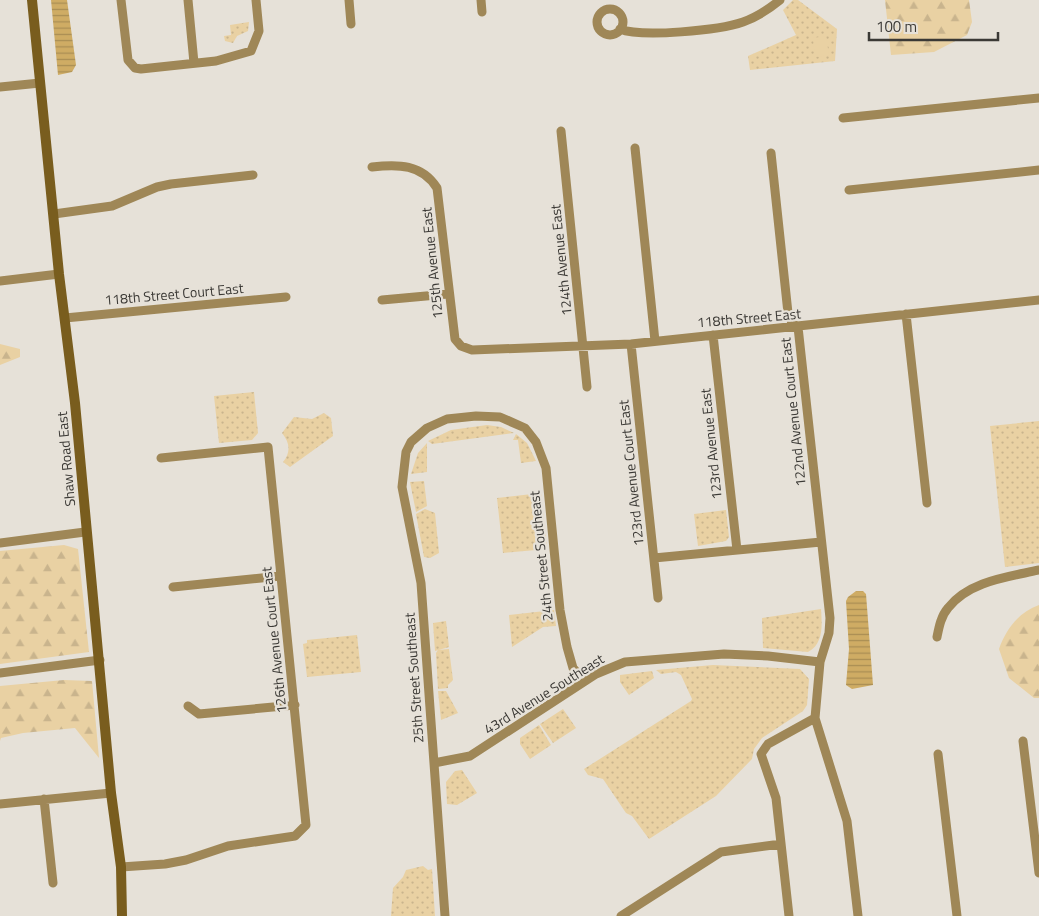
<svg xmlns="http://www.w3.org/2000/svg" width="1039" height="916" font-family="'Titillium Web',sans-serif">
  <style>
    .grass { fill: url(#grass-dots) }
    .forest { fill: url(#forest-firs) }
    .pitch { fill: #e9d1a3 }
    .water { fill: url(#water-rules) }
    .lines { fill: none; stroke-linecap: round; stroke-linejoin: round }
    .street { stroke: #9f8757; stroke-width: 9 }
    .secondary { stroke: #795d1e; stroke-width: 10 }
    .labels { text-anchor: middle; stroke-width: 4.5; stroke-linejoin: round; paint-order: stroke }
    .street-label { font-size: 14px; fill: #3b3935; stroke: #e6e1d8 }
  </style>
  <defs>
    <pattern id="grass-dots" width="8" height="8" patternUnits="userSpaceOnUse" patternTransform="scale(1.25)"><rect width="8" height="8" fill="#e9d1a3"/><path d="M2 2h.1M6 6h.1" fill="none" stroke="#c9b48d" stroke-width="1.8" stroke-linecap="round"/></pattern>
    <pattern id="forest-firs" width="22" height="20" patternUnits="userSpaceOnUse" patternTransform="scale(1.25)"><rect width="22" height="20" fill="#e9d1a3"/><path d="M5 1l3.5 6h-7zM16 11l3.5 6h-7z" fill="#c9b48d"/></pattern>
    <pattern id="water-rules" width="6" height="5" patternUnits="userSpaceOnUse" patternTransform="scale(1.25)"><rect width="6" height="5" fill="#cfac64"/><path d="M0 2.5h6" fill="none" stroke="#a98d53"/></pattern>
  </defs>
  <rect width="100%" height="100%" fill="#e6e1d8"/>
  <path class="grass" d="M793,0H798L837,29L835,61L750,70L748,56L796,35L783,10Z
    M249,22L248,31L237,36L233,43L225,41L224,36L231,35L230,25Z
    M254,392L258,433L252,440L219,443L214,396Z
    M324,413L331,418L333,436L290,467L283,462C291,452 290,443 282,433L294,417L312,419Z
    M1039,421V563L1005,567L990,426Z
    M487,425L501,427L514,433L432,444L428,441L451,430Z
    M516,434L527,443L536,461L521,463L518,440H513Z
    M427,443V472L411,474L418,453Z
    M424,481L427,506L416,512L410,482Z
    M541,493L547,549L503,553L497,498Z
    M425,509L435,513L439,553L430,558L424,557L416,514Z
    M726,510L729,537L726,541L698,546L694,514Z
    M821,609C822,624 824,644 808,652L763,648L762,618Z
    M554,610L556,626L543,627L512,647L509,615Z
    M446,621L449,647L435,651L433,623Z
    M357,635L361,672L307,677L303,644L307,643V640Z
    M449,649L453,680L448,685V688L438,689L436,653L438,650Z
    M713,665L800,669L809,679L807,705L803,711L762,738L754,749L752,759L716,796L649,839L632,816L626,813L603,779L588,775L584,769L691,701L692,699L681,675L676,672L661,674L656,670Z
    M652,671L654,678L629,695L620,682V675Z
    M438,691H446L458,713L441,720Z
    M563,709L576,728L553,743L540,724Z
    M539,725L551,745L530,759L520,744V738Z
    M462,770L477,793L457,805L447,804L446,782L455,771Z
    M423,866L428,870L432,869L435,916H391L393,888L403,877L406,870Z"/>
  <path class="forest" d="M885,0H969L972,22L967,35L934,52L891,55Z
    M0,344L20,349V357L0,365Z
    M64,545L78,549L89,652L0,664V551Z
    M1039,605V698H1034L1009,678L999,649C1006,629 1019,612 1039,605Z
    M64,680L92,681L99,758L75,728L23,733L1,738L0,741V686Z"/>
  <path class="pitch" d="M826,36L829,55L815,57L813,38Z"/>
  <path class="water" d="M51,0H67L76,65L72,72L58,75Z
    M856,591H863L866,594L873,685L852,689L846,685L849,649L846,601L848,597Z"/>
  <g class="lines">
    <path class="street" d="M121,0L128,60L135,68L141,69L216,61L251,51L259,31L256,0
      M188,0L194,63
      M349,0L351,24
      M481,0L482,12
      M597 22a13 13 0 1 1 26 0a13 13 0 1 1-26 0Z
      M620,29C642,38 720,30 743,22C757,17 769,9 780,0
      M0,87L40,83
      M843,118L1039,98
      M561,131L587,387
      M635,148L655,341
      M771,153L788,313L792,323L798,327L830,618L829,633L820,662L815,718L847,821L858,916
      M372,167C398,164 422,164 437,188L455,339L461,346L472,350L631,344L1039,300
      M849,190L1039,170
      M54,214L112,206L157,187L171,184L253,175
      M0,281L59,274
      M382,300L448,294
      M906,314L927,503
      M65,318L286,297
      M713,335L737,550
      M631,344L658,598
      M0,543L85,532
      M654,558L821,542
      M173,587L281,576
      M937,637C939,627 941,616 948,608C969,581 1008,577 1039,570
      M0,673L100,660
      M188,706L199,714L295,705
      M1023,741L1039,873
      M938,754L957,916
      M434,763L470,756L596,674L625,662L724,654L768,656L820,662
      M44,799L53,883
      M0,804L111,793
      M121,867L165,864L186,860L228,846L295,836L306,825L268,447L161,458
      M445,916L421,583L402,487L406,452L411,442L427,428L447,419L476,416L500,417L525,428L536,442L546,468L560,610L567,647L573,668L584,681
      M621,916L721,852L781,844
      M789,916L776,798L761,754L768,744L815,718"/>
    <path class="secondary" d="M32,0L59,274L75,403L111,793L121,867L122,916"/>
  </g>
  <g class="labels">
    <g class="street-label">
      <text transform="translate(561 260) rotate(-96)" y="5">124th Avenue East</text>
      <text transform="translate(432 263) rotate(-96)" y="5">125th Avenue East</text>
      <text transform="translate(174 294) rotate(-5)" y="5">118th Street Court East</text>
      <text transform="translate(749 318) rotate(-5)" y="5">118th Street East</text>
      <text transform="translate(793 412) rotate(-96)" y="5">122nd Avenue Court East</text>
      <text transform="translate(711 444) rotate(-96)" y="5">123rd Avenue East</text>
      <text transform="translate(66 459) rotate(-95)" y="5">Shaw Road East</text>
      <text transform="translate(631 473) rotate(-96)" y="5">123rd Avenue Court East</text>
      <text transform="translate(541 556) rotate(-96)" y="5">24th Street Southeast</text>
      <text transform="translate(274 640) rotate(-96)" y="5">126th Avenue Court East</text>
      <text transform="translate(414 678) rotate(-94)" y="5">25th Street Southeast</text>
      <text transform="translate(544 694) rotate(-32)" y="5">43rd Avenue Southeast</text>
    </g>
  </g>
  <path d="M869 32v8h129v-8" fill="none" stroke="#3b3935" stroke-width="2.5"/>
  <text x="876" y="32" font-size="15" fill="#3b3935" stroke="#e6e1d8" stroke-width="4" paint-order="stroke">100 m</text>
</svg>
